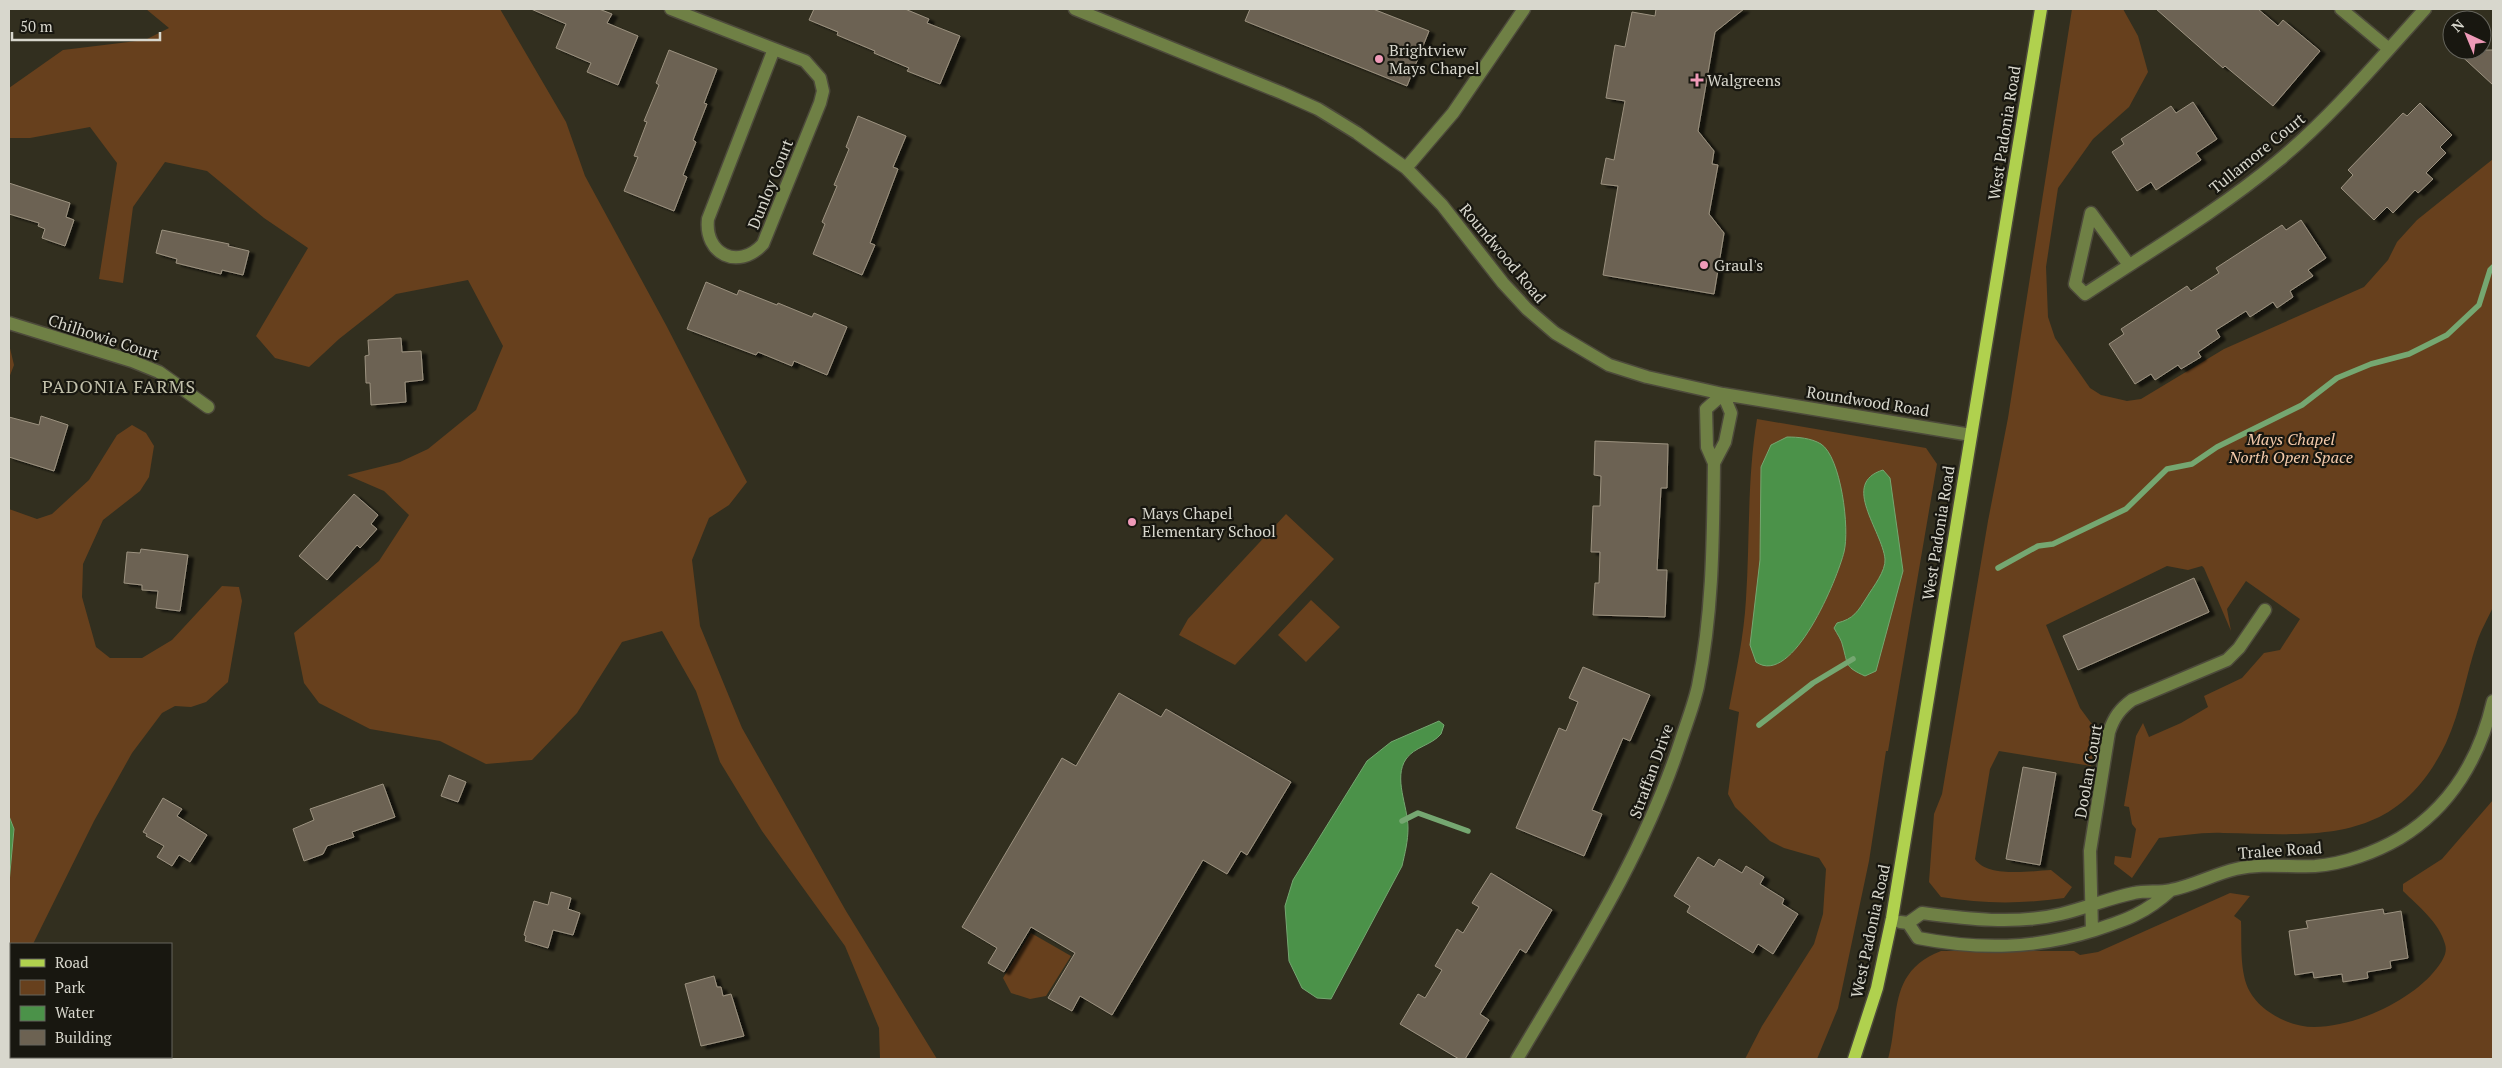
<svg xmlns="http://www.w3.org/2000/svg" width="2502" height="1068" font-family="'PT Serif',serif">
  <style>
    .green { fill: #67401d }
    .water { fill: #4b9249; stroke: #75a771 }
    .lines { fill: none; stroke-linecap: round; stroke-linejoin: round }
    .stream { stroke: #75a771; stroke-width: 5.5 }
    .building { fill: #6c6252; stroke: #9c9280; filter: url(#shadow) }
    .minor-casing { stroke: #4d4a3b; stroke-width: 15 }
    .major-casing { stroke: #4d4a3b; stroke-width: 15 }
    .minor { stroke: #6f8045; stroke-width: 12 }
    .major { stroke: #b0d14e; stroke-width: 12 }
    .poi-dot { fill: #ef9ab8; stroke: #181710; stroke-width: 2 }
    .labels { text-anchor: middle; stroke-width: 4.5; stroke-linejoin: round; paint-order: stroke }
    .poi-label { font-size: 16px; fill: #d8d7cd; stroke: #181710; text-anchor: start }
    .street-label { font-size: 16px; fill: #d8d7cd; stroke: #181710 }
    .park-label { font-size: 16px; font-style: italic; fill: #f5cbab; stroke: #181710 }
    .neighbourhood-label { font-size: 18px; letter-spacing: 1px; fill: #c2c0ab; stroke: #181710 }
  </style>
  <defs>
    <filter id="shadow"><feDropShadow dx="5.5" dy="3" stdDeviation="1" flood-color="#0009"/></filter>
  </defs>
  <rect width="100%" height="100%" fill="#322f1f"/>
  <path class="green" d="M146,9H500L566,122L585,176L666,325L747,482L729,505L709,518L692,560L700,626L742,728L846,911L937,1059H880L879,1028L845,946L762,831L720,762L696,691L662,631L622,642L577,713L532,760L486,764L440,741L370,729L319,703L304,683L294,633L379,561L409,515L384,491L347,475L400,462L428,449L476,410L503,346L468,280L396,294L339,339L309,367L275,358L256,336L308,248L264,218L207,171L165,162L133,207L123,283L99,279L117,163L90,127L30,138H9V88L63,50L145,40L169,28Z
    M2072,9H2123L2138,36L2148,72L2129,107L2093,139L2058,188L2046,267L2048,317L2055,338L2090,388L2101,395L2127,401L2141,399L2224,349L2364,287L2388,260L2397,242L2417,220L2493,159V607C2488,618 2481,630 2477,642C2466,675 2461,710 2446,743C2397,845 2320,835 2223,833C2202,832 2180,836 2159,838L2132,878L2114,864L2115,856L2131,858L2136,829L2132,824L2129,807L2124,806L2136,736L2143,723L2149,737L2181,723L2208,707L2204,696L2242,678L2264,653L2280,650L2300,619L2246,581L2227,609L2231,631L2204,568L2202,566L2188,570L2167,566L2046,625L2080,708L2097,731L2091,766L1999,751L1990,769L1975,859C1987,878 2031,871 2051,870L2072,887L2064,898C2022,904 1983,904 1941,897L1929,882L1934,814L1942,794L1988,521L2008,418Z
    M9,344L14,365L9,378Z
    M1757,419L1926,448L1937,464L1888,751H1886L1869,861L1838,1008L1817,1059H1745L1762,1026L1814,944L1823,914L1826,869L1819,858L1784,848L1770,841L1735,807L1728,794L1739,712L1729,709C1736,672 1744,636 1746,599C1750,539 1747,479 1757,419Z
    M132,425L146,433L154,446L149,477L140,491L103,520L83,564L82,597L96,647L110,658H142L172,640L222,586L239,587L242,601L228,682L206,702L191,707L175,706L162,713L132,753L94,821L33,944H11V973L9,976V883L14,829L9,816V509L37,519L52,514L89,480L117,435Z
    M1286,514L1334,559L1235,665L1179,635L1188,619Z
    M1311,600L1340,627L1306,662L1278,635Z
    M2493,800V1059H1888C1900,1016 1887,972 1941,951H2074L2080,955L2098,952L2230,893L2250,896L2234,916L2241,921C2242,942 2239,973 2250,992C2262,1013 2291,1027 2314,1027C2355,1027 2413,1000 2437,968C2442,961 2448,953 2445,944C2439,922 2418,906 2403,891V884L2442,859Z
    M1031,933L1071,956L1046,996L1030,999L1011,993L1003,978Z"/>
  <path class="water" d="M1787,437C1798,437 1811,438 1821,444C1841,457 1850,529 1844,552C1838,577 1793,688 1756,662L1750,645L1760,560L1761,467L1771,445Z
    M1883,470L1890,478L1903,571L1876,671L1865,676C1845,667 1848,665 1843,647C1842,640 1837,634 1834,628L1837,623C1854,619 1858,611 1867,597C1873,587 1886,571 1885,559C1882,530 1840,483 1883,470Z
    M1439,721L1444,725L1441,734C1432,745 1414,747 1406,759C1393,778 1408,806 1408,828C1408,841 1405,853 1402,866L1331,999L1317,998L1302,988L1289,961L1285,906L1293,880L1367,761L1391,742Z
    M9,816L14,829L9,883Z"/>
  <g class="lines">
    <path class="stream" d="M1998,568L2038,546L2053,544L2126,509L2167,469L2192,464L2217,447L2302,405L2337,378L2371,364L2409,354L2447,335L2479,305L2490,270L2493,267
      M1759,725L1813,683L1853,659
      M1402,821L1418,813L1468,831"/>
  </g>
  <path class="building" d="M531,9H599L612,14L607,23L638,36L618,85L587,72L591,63L556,48L566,24Z
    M814,9H905L929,19L927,23L960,36L940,84L907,71L909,68L874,53L875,51L837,35L838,32L809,20Z
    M1250,9H1373L1429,31L1407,86L1245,21Z
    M1656,9H1744L1715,32L1698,131L1714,151L1712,164L1718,165L1709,214L1724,233L1714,294L1603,275L1618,186L1601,184L1606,158L1614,160L1625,101L1606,98L1615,45L1625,47L1632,12L1655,16Z
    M2156,9H2258L2278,26L2283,20L2320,51L2273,106L2225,66L2223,68Z
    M669,50L717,69L704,103L707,104L693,140L696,142L683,175L687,177L674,211L624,191L638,157L634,156L647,122L644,121L659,85L656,83Z
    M2455,50H2493V85Z
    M2193,102L2217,139L2196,153L2201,160L2156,190L2151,182L2137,191L2112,152L2124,144L2121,139L2171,106L2176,113Z
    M2420,103L2452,135L2440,147L2446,153L2426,173L2433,179L2418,193L2415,190L2393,213L2387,207L2374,220L2341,188L2353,175L2348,170L2403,113L2407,116Z
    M858,116L906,136L893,167L898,169L870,243L875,245L862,275L813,254L825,224L822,222L837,186L834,185L849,149L846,147Z
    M9,183L70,203L66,217L74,220L65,246L42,238L45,229L38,226L39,223L9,214Z
    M2301,220L2326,258L2308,270L2313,276L2290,291L2293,297L2277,308L2273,302L2250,317L2246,311L2216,330L2220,337L2198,352L2201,357L2181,369L2178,365L2155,380L2151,374L2135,384L2109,344L2124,334L2121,329L2187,286L2191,291L2219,273L2216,268L2282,225L2286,230Z
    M162,230L229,244L228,246L249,251L243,275L222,270L221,274L176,263L177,259L156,253Z
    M706,282L737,295L739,290L777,305L778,303L812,317L814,313L847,327L827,375L794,361L792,366L758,352L756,355L687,329Z
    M401,338L402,352L421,351L423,380L405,382L406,402L371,405L370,383H366L365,356L369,355L368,340Z
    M41,416L68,425L54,471L9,457V417L39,425Z
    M1595,441L1668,444L1667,488H1661L1657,570H1667L1665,617L1593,615L1595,583H1599L1600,552H1591L1593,506H1600L1601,476L1594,475Z
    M354,494L378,515L371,524L377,529L360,548L357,545L327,580L299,556Z
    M141,549L188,555L180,611L156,608L158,591L142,590V585L124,583L127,552L140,553Z
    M2194,578L2209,612L2078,670L2063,636Z
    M1583,667L1650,695L1630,741L1623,738L1592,810L1602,814L1584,856L1516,828L1559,728L1566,731L1578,702L1569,698Z
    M1119,693L1161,717L1166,709L1291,782L1247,855L1241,851L1227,874L1203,860L1112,1015L1080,996L1072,1011L1048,998L1075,953L1031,927L1004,972L988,963L997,948L962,927L1062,758L1076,766Z
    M2023,767L2056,773L2040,865L2006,859Z
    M449,775L466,782L458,802L441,796Z
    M383,784L395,817L352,832L354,837L327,846L323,854L304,861L293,829L314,820L310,809Z
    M163,798L182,809L177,816L207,835L190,862L179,855L172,866L157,857L164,846L146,836L147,834L143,832Z
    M1698,857L1714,867L1719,859L1742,873L1746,866L1764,877L1760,884L1784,899L1782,904L1798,914L1773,954L1758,944L1753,953L1687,912L1690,906L1674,896Z
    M1491,873L1552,910L1526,953L1520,949L1480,1014L1489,1020L1465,1059H1459L1400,1024L1418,994L1425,998L1442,970L1435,966L1457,929L1463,933L1479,907L1472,903Z
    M551,892L571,898L568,909L580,913L573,935L553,930L548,948L525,941L526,936L524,935L534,901L548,905Z
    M2383,909L2384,914L2401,911L2408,958L2390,961L2391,968L2367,972L2368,978L2343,982L2342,974L2314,978L2313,972L2295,975L2289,931L2308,928L2306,921Z
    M714,976L717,987H721L723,996L731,994L744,1036L701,1046L685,984Z"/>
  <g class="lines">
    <g class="minor-casing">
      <path id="minor" d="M671,9L805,61L820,78L823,91L820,103L763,244C738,271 704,254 708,219L774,49
        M1075,9L1282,93L1318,109L1357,133L1406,168L1442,205L1503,283L1527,309L1555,333L1609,365L1647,377L1723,394L1971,435
        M2341,9L2389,49
        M1406,168L1453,113L1524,9
        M2129,265L2091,213L2075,284L2085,294C2150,251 2218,211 2278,161C2332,116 2378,61 2425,9
        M9,323L132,361L159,372L208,407
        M1900,922L1908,923L1918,938C1980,950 2035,949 2095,930C2126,920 2146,913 2171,890
        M1908,923L1922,913C1968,919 2015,925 2061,914C2086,908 2109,898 2134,893C2146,890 2159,893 2171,890C2193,886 2214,874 2236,869C2262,863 2288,867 2315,866C2344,864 2376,852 2400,838C2451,807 2480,757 2493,701
        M2092,931L2090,851L2109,732C2114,717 2120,709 2132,700L2227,660L2239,648L2265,610
        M1517,1059C1578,956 1644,855 1681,740C1687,722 1694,704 1698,686C1713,612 1713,538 1714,463L1707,447L1706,409L1723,394L1731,413L1725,442L1714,463"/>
    </g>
    <g class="major-casing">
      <path id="major" d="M1854,1059L1877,988L1892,918L2041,9"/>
    </g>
    <use href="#minor" class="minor"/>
    <use href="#major" class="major"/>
  </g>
  <g class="poi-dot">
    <circle cx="1379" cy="59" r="5"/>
    <path d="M1694.5 72.5h5v5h5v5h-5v5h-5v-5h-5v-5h5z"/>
    <circle cx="1704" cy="265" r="5"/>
    <circle cx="1132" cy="522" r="5"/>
  </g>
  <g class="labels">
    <g class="poi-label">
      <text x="1389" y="56">Brightview<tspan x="1389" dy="18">Mays Chapel</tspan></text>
      <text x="1707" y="86">Walgreens</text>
      <text x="1714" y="271">Graul's</text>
      <text x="1142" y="519">Mays Chapel<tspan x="1142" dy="18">Elementary School</tspan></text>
    </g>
    <g class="street-label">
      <text transform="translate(2004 133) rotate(-81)" y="6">West Padonia Road</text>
      <text transform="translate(2257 153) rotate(-39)" y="6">Tullamore Court</text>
      <text transform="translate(770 184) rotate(-68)" y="6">Dunloy Court</text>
      <text transform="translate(1503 253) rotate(50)" y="6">Roundwood Road</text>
      <text transform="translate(104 337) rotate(18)" y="6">Chilhowie Court</text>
      <text transform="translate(1868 401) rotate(9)" y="6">Roundwood Road</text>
      <text transform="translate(1938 533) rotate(-81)" y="6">West Padonia Road</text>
      <text transform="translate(1651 771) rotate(-70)" y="6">Straffan Drive</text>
      <text transform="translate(2088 771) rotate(-80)" y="6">Doolan Court</text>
      <text transform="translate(2280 850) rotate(-4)" y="6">Tralee Road</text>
      <text transform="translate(1870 931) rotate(-78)" y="6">West Padonia Road</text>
    </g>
    <g class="park-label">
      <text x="2291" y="445">Mays Chapel<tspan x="2291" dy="18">North Open Space</tspan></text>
    </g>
    <g class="neighbourhood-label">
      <text x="119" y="393">PADONIA FARMS</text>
    </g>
  </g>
  <rect width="2502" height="1068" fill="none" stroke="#d8d7cd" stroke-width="20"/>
  <rect x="10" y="943" width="162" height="115" fill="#181710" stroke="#65645c"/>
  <rect x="20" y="959" width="25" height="8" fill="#b0d14e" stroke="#65645c"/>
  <text x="55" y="968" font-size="15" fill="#d8d7cd">Road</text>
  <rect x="20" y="980" width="25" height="15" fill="#67401d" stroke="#65645c"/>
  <text x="55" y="993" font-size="15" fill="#d8d7cd">Park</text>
  <rect x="20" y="1006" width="25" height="15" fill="#4b9249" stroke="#65645c"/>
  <text x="55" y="1018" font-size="15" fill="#d8d7cd">Water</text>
  <rect x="20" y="1030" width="25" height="15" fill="#6c6252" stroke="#65645c"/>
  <text x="55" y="1043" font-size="15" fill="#d8d7cd">Building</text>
  <g transform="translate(2467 35) rotate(316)"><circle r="24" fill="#181710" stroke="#65645c"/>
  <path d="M0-4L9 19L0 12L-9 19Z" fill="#ef9ab8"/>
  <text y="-8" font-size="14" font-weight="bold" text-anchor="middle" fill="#d8d7cd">N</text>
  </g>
  <path d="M12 32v8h148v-8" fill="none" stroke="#d8d7cd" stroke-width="2.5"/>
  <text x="20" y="32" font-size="15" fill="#d8d7cd" stroke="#181710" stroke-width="4" paint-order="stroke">50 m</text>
</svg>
